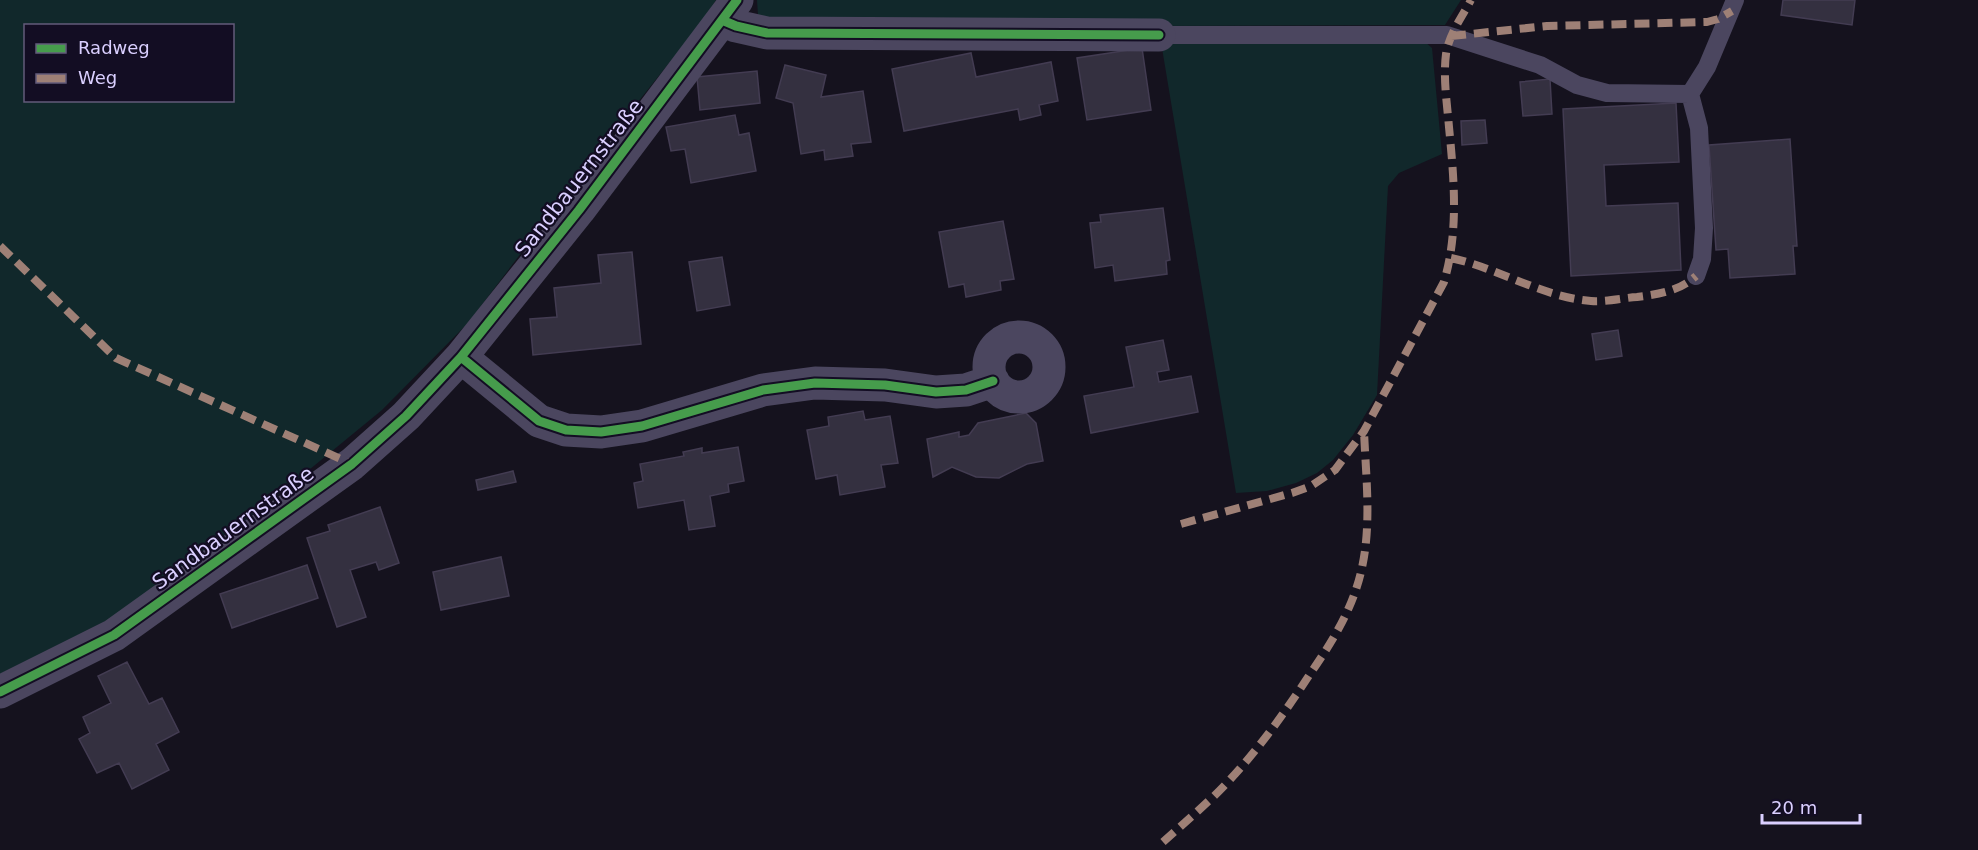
<svg xmlns="http://www.w3.org/2000/svg" width="1978" height="850" font-family="'DejaVu Sans',sans-serif">
  <style>
    .green { fill: #11282b; fill-rule: evenodd }
    .building { fill: #343040; stroke: #433c52; stroke-width: 1.5 }
    .lines { fill: none; stroke-linecap: round; stroke-linejoin: round }
    .lane { stroke: #4b465f; stroke-width: 18 }
    .street { stroke: #4b465f; stroke-width: 33 }
    .quiet { stroke: #9e8076; stroke-width: 8; stroke-dasharray: 15 8; stroke-linecap: butt }
    .cycleway-casing { stroke: #130d23; stroke-width: 13 }
    .cycleway { stroke: #469c4c; stroke-width: 9 }
    .labels { text-anchor: middle; stroke-width: 4.5; stroke-linejoin: round; paint-order: stroke }
    .street-label { font-size: 21px; fill: #dacfff; stroke: #130d23 }
  </style>
  <rect width="100%" height="100%" fill="#15121e"/>
  <path class="green" d="M0,0H716L702,22L597,153L468,323L382,410L287,488L159,586L108,620L0,674ZM26,26H232V100H26Z
    M757,0H1461L1445,25L1158,26L768,23L758,15Z
    M1424,41L1432,48L1442,154L1399,173L1388,186L1377,395L1353,435L1333,460L1317,473L1296,483L1267,491L1236,493L1161,42Z"/>
  <path class="building" d="M1783,0H1855L1852,25L1781,15Z
    M1142,48L1151,110L1087,120L1077,58Z
    M971,53L976,77L1051,62L1058,101L1039,105L1041,115L1020,120L1018,109L904,131L892,69Z
    M785,65L826,75L821,97L863,91L871,142L851,144L853,156L825,160L824,150L801,154L793,103L776,98Z
    M757,71L760,103L700,110L697,77Z
    M1550,79L1552,114L1523,116L1520,82Z
    M1676,103L1679,162L1604,165L1606,206L1678,203L1681,270L1571,276L1563,109Z
    M735,115L739,135L749,133L756,171L691,183L685,149L671,151L666,127Z
    M1485,120L1487,143L1462,145L1461,121Z
    M1790,139L1797,246H1793L1795,274L1730,278L1728,249L1716,250L1709,145Z
    M1163,208L1170,260L1166,261L1167,274L1115,281L1113,265L1095,268L1090,223L1101,222L1100,215Z
    M1003,221L1014,279L1000,281L1001,290L966,297L964,284L949,287L939,232Z
    M632,252L641,344L533,355L530,319L557,317L554,288L601,283L598,255Z
    M722,257L730,305L697,311L689,262Z
    M1618,330L1622,356L1596,360L1592,334Z
    M1163,340L1169,370L1157,372L1159,382L1191,376L1198,412L1091,433L1084,396L1134,387L1126,347Z
    M863,411L865,420L890,416L898,463L881,465L885,487L840,495L837,475L816,479L807,430L829,426L828,417Z
    M1026,413L1036,423L1043,461L1027,464L999,478L976,477L952,467L933,477L927,439L959,432V437L969,435L978,423Z
    M738,447L744,481L728,484L729,492L710,496L715,526L689,530L684,500L638,508L634,483L643,481L640,464L684,456L683,452L702,448V453Z
    M513,471L516,482L478,490L476,480Z
    M380,507L399,563L379,570L376,562L350,570L366,617L337,627L307,538L330,531L328,525Z
    M501,557L509,596L441,610L433,572Z
    M307,565L318,598L232,628L220,594Z
    M127,662L149,704L162,698L179,732L156,744L169,770L132,789L119,763L97,773L79,739L90,733L83,717L111,703L98,676Z"/>
  <g class="lines">
    <path class="lane" d="M1159,35H1447L1540,65L1577,85L1607,93L1690,94L1707,67L1735,0
      M1690,94L1699,128L1704,228L1702,259L1696,276"/>
    <path class="street" d="M722,20L736,26L767,33L1159,35
      M989 367a30 30 0 1 1 60 0a30 30 0 1 1-60 0Z
      M461,357L539,421L566,430L601,432L642,426L763,390L815,383L885,385L936,392L966,390L993,381
      M0,692L114,635L352,464L406,416L461,357L579,210L737,0"/>
    <path class="quiet" d="M1451,36L1547,26L1707,22L1718,19L1732,11
      M0,246L116,358L352,464
      M1451,258C1498,268 1542,297 1591,301C1606,302 1622,298 1637,297C1660,294 1679,291 1696,276
      M1181,524L1292,493L1311,486L1335,470L1364,431L1444,282C1459,231 1454,179 1449,127C1447,103 1443,78 1446,54C1449,34 1462,17 1471,0
      M1163,842C1180,827 1197,812 1214,796C1251,760 1282,717 1310,674C1332,642 1352,610 1361,572C1372,526 1366,479 1364,431"/>
    <g class="cycleway-casing">
      <path id="cycleway" d="M722,20L736,26L767,33L1159,35
        M461,357L539,421L566,430L601,432L642,426L763,390L815,383L885,385L936,392L966,390L993,381
        M0,692L114,635L352,464L406,416L461,357L579,210L737,0"/>
    </g>
    <use href="#cycleway" class="cycleway"/>
  </g>
  <g class="labels">
    <g class="street-label">
      <text transform="translate(579 178) rotate(-52)" y="7">Sandbauernstraße</text>
      <text transform="translate(233 528) rotate(-36)" y="7">Sandbauernstraße</text>
    </g>
  </g>
  <rect x="24" y="24" width="210" height="78" fill="#130d23" stroke="#635b7b" stroke-width="1.5"/>
  <rect x="36" y="44" width="30" height="9" fill="#469c4c" stroke="#635b7b" stroke-width="1.5"/>
  <text x="78" y="54" font-size="18" fill="#dacfff">Radweg</text>
  <rect x="36" y="74" width="30" height="9" fill="#9e8076" stroke="#635b7b" stroke-width="1.5"/>
  <text x="78" y="84" font-size="18" fill="#dacfff">Weg</text>
  <path d="M1762 814v9h98v-9" fill="none" stroke="#dacfff" stroke-width="3"/>
  <text x="1771" y="814" font-size="18" fill="#dacfff" stroke="#130d23" stroke-width="4.5" paint-order="stroke">20 m</text>
</svg>
